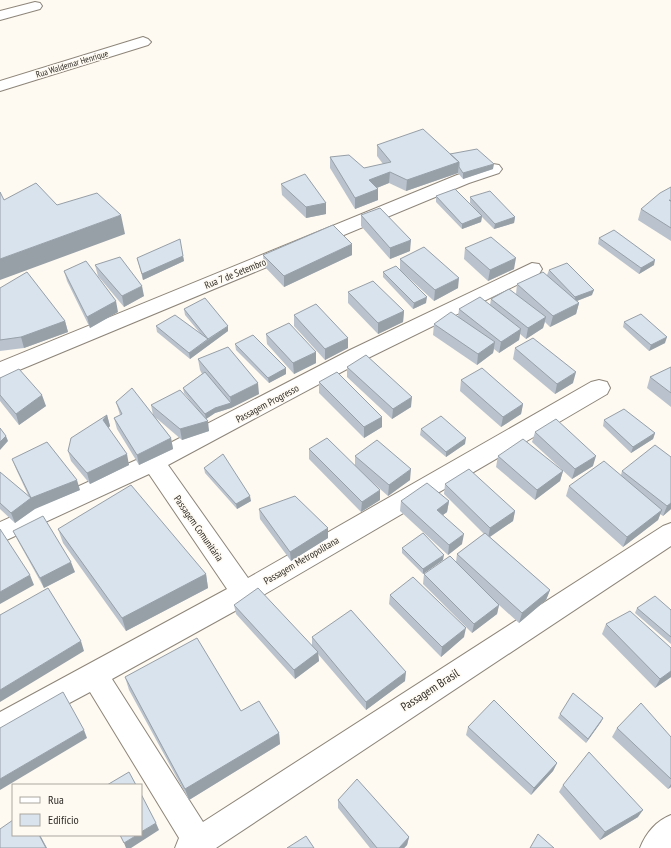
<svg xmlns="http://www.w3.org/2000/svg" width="671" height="848" font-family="'PT Sans Narrow',sans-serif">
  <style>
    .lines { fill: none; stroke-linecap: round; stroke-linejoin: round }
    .minor-casing { stroke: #8d8579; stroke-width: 2 }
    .minor { fill: #fff; fill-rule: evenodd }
    .wall { fill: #bac3cd }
    .shaded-wall { fill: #979fa7 }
    .building { fill: #d8e3ee; stroke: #979fa7 }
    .labels { text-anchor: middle; stroke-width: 3; stroke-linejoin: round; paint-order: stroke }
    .far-street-label { font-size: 9px; fill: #2e2b26; stroke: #fef9f1 }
    .street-label { font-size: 10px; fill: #2e2b26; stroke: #fef9f1 }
    .near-street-label { font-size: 12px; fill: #2e2b26; stroke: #fef9f1 }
  </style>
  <rect width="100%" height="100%" fill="#fef9f1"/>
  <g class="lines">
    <g class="minor-casing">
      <path id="minor" d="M35,2L40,3L42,6L40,9L0,20V11Z
        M143,37L148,39L151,42L148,45L0,91V81Z
        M493,164L499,165L502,169L499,173L469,183L0,378V362L457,175Z
        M532,263L539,264L542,269L539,274L364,360L168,465L248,578L591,382L599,380L607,382L610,388L607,394L253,601L112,679L203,822L663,526L671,523V546L216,848H175L179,838L90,692L0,740V712L227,589L149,474L0,543V522L145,456L350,350Z
        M671,815V848H640C646,833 656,821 671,815Z"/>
    </g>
    <use href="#minor" class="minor"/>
  </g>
  <path class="wall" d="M377,145L450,154L493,169L463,179L458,173L406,191L389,183L377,188L378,189V200L355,209L330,168V157L364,168L383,164L377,156Z
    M281,184L326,203V214L306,218L282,195Z
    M671,187V241L638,220L641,209Z
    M436,196L480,214L470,203V197L515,217L514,223L494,229L482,217L481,222L462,229L436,202Z
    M361,215L410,251L390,259L361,226Z
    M599,238L654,265L639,274L598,244Z
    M465,248L514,269L488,281L464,259Z
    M263,255H352L284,287L264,266Z
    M183,256L184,261L143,280L137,258Z
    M400,259L458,288L434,301L401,271L426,303L413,309L383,277V272L400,269Z
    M95,265L144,296L124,307L98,276Z
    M549,270L592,295L577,301L579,303L576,314L550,327L545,322L543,328L526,339L520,334L519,340L499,353L494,349L493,353L477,365L433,335L434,324L458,317L459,309L490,305L491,299L516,294L517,284L547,275Z
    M64,271L118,312L90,328L67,281Z
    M0,288L65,321L68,332L24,348L0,351Z
    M348,292L404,311L403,322L378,334L348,303Z
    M184,309L228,331L190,359L157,332L156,326L200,333L185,315Z
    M294,315L348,348L325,360L294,326Z
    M624,322L665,343L649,351L623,327Z
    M266,334L316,363L294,374L267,344Z
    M235,344L286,374L269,383L236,350Z
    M515,348L573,383L555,394L513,359Z
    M198,359L259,394L231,408L215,413L206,419L209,431L182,440L155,417L171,438L173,449L139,465L117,429L114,418L120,415L116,402L153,415L151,405L197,409L184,393L183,388L202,374L200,370Z
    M347,367L411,407L392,419L347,377Z
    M671,367V407L647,388L650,377Z
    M0,378L46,406L19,425L0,401Z
    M461,380L523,404L521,414L501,427L460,391Z
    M319,382L382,417V427L364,438L319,393Z
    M107,415L110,426L108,428L129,465L90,484L71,461L68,451Z
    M604,420L655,433L653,439L631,453L603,426Z
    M421,429L465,444L446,457L420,435Z
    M535,432L593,466L572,479L532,442Z
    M309,449L355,465V456L410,480L388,496L370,480L380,500L361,512L309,459Z
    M498,456L563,471L560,481L535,500L496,467Z
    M671,457V509L663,516L660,514L658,520L623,547L566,496L569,486L621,475L622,471Z
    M12,459L80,490L35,508L15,523L0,509V472L29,497L16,469Z
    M204,468L251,501L237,509L205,473Z
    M445,484L515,511L513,521L490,537L550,590L546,600L519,623L499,605L497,614L472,633L423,584L424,574L456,562L457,554L484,534L444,494Z
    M401,501H449L447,512L443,515L462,544L448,555L400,511Z
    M259,509L328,538L291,561L260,519Z
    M58,529L206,574L208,588L126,631L63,543Z
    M13,531L75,572L44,588L18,541Z
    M402,548L443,560L423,574L402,553Z
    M390,595L464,637L441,657L389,604Z
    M234,605L312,645V637L405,681L366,710L318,654L319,661L295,679L236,614Z
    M637,608L671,610V644L635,613Z
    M606,624L671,648V677L655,688L602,634Z
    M125,677L241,711L279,733L280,744L189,800L129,690Z
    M560,714L603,718L601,722L586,743L558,718Z
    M468,727L557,763L553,771L531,795L466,735Z
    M617,728L671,737V787L668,789L612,737Z
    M563,785L638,817L600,840L559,792Z
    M338,800L409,837L407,845L404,848H370L338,808Z"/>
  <path class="shaded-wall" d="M459,162L458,173L406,191L407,180Z
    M494,164L493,169L463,179V173Z
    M390,172L389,183L369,191V180Z
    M378,189V200L355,209V198Z
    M326,203V214L306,218V207Z
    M121,215L125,234L0,280V259Z
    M482,216L481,222L462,229V224Z
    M515,217L514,223L494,229L495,224Z
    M411,240L410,251L390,259V248Z
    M352,244V255L284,287V276Z
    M183,256L184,261L143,280L142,274Z
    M516,258L514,269L488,281L490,270Z
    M655,260L654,265L639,274L641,268Z
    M459,278L458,288L434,301L435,290Z
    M142,286L144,296L124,307L122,296Z
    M594,290L592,295L574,302L575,297Z
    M427,297L426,303L413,309L414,303Z
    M116,301L118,312L90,328L87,317Z
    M579,303L576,314L550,327L553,316Z
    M404,311L403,322L378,334V323Z
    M546,317L543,328L526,339L528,328Z
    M65,321L68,332L24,348L21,337Z
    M228,326V331L190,359L189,353Z
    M521,329L519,340L499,353L501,342Z
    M667,337L665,343L649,351L651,345Z
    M348,338V348L325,360V349Z
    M495,342L493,353L477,365L478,354Z
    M316,352V363L294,374L293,363Z
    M286,368V374L269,383L268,378Z
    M576,372L573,383L555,394L557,384Z
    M258,383L259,394L231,408L215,413L206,419L205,414L215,408L231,403L230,397Z
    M42,395L46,406L19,425L16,414Z
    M412,397L411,407L392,419L393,409Z
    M523,404L521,414L501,427L503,417Z
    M107,415L110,426L106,431L103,420Z
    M382,417V427L364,438V427Z
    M208,421L209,431L182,440L180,429Z
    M655,433L653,439L631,453L633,447Z
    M6,436L8,441L0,450V442Z
    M171,438L173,449L139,465L137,455Z
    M466,438L465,444L446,457V452Z
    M127,454L129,465L90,484L87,473Z
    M596,456L593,466L572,479L575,469Z
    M411,469L410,480L388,496L389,485Z
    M563,471L560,481L535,500L537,490Z
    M77,480L80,490L35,509L31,498Z
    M380,490V500L361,512L362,502Z
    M250,496L251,501L237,509L236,504Z
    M31,498L35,509L15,523L11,513Z
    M449,501L447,512L436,520L437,510Z
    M671,503V509L663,516L667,506Z
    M662,510L658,520L623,547L627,537Z
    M515,511L513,521L488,538L490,528Z
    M328,528V538L291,561L290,552Z
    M464,534L462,544L448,555L449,545Z
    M444,555L443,560L423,574V569Z
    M71,562L75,572L44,588L40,578Z
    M206,574L208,588L126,631L122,618Z
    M30,575L34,585L0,604V592Z
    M550,590L546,600L519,623L522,613Z
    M499,605L497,614L472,633L474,624Z
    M466,628L464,637L441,657L442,647Z
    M81,641L84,651L0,702V690Z
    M318,652L319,661L295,679L294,670Z
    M671,671V677L655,688L660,679Z
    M406,672L405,681L366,710V702Z
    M603,718L601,722L586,743L588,739Z
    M84,730L87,738L0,790V779Z
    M279,733L280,744L189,800L185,789Z
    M557,763L553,771L531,795L534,788Z
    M671,784V787L668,789Z
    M643,810L638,817L600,840L605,832Z
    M156,823L159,830L131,848H126L124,843L137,835H141V832Z
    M39,835H40L47,848H46Z
    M409,837L407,845L404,848H399Z"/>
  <path class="building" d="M423,129L459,162L407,180L390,172L369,180L378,189L355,198L330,157L349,155L364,168L391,162L377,145Z
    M477,149L494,164L463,173L459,167V162L450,154Z
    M305,174L326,203L306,207L281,184Z
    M36,183L57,205L97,193L121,215L0,259V192L4,200Z
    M671,187V201L669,200L671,201V228L641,209L660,193Z
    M455,189L482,216L462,224L436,196Z
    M490,191L515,217L495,224L470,197Z
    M380,208L411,240L390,248L361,215Z
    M333,225L352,244L284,276L263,255Z
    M614,230L655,260L641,268L599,238Z
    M491,237L516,258L490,270L465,248Z
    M180,239L183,256L142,274L137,258Z
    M424,247L459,278L435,290L400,259Z
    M120,257L142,286L122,296L95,265Z
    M86,261L116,301L87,317L64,271Z
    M567,263L594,290L575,297L549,270Z
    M396,266L427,297L414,303L383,272Z
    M27,272L65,321L21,337L0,340V288Z
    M543,272L579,303L553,316L517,284Z
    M373,281L404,311L378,323L348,292Z
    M509,289L546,317L528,328L491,299Z
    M480,297L521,329L501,342L459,309Z
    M205,298L228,326L208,339L184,309Z
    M316,304L348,338L325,349L294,315Z
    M451,312L495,342L478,354L434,324Z
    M641,314L667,337L651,345L624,322Z
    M175,315L208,339L189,353L156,326Z
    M289,323L316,352L293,363L266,334Z
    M253,335L286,368L268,378L235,344Z
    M533,338L576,372L557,384L515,348Z
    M228,347L258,383L230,397L198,359Z
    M366,355L412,397L393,409L347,367Z
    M671,367V393L650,377Z
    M482,368L523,404L503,417L461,380Z
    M19,369L42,395L16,414L0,395V378Z
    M205,372L231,403L215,408L205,414L183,388Z
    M337,372L382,417L364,427L319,382Z
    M132,388L171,438L137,455L114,418L122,414L116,402Z
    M180,390L208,421L180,429L151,405Z
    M624,409L655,433L633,447L604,420Z
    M107,415L103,420L127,454L87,473L68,451L71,438Z
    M441,416L466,438L446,452L421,429Z
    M556,419L596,456L575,469L535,432Z
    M0,428L6,436L0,442Z
    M327,438L380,490L362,502L309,449Z
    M523,439L563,471L537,490L498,456Z
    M377,440L411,469L389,485L355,456Z
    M47,442L77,480L31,498L12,459Z
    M655,445L671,457V503L667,506L622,471Z
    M223,454L250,496L236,504L204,468Z
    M604,461L662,510L627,537L569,486Z
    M469,469L515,511L490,528L445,484Z
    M0,472L31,498L11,513L0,503Z
    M427,483L449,501L437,510L464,534L449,545L401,501Z
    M131,485L206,574L122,618L58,529Z
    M295,496L328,528L290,552L259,509Z
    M43,516L71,562L40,578L13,531Z
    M0,529L30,575L0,592Z
    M423,533L444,555L423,569L402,548Z
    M485,533L550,590L522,613L457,554Z
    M450,556L499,605L474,624L424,574Z
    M413,577L466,628L442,647L390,595Z
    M48,588L81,641L0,690V615Z
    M258,588L318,652L294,670L234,605Z
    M655,596L671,610V637L637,608Z
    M351,610L406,672L366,702L312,637Z
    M630,611L671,648V671L660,679L606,624Z
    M197,638L241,711L259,701L279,733L185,789L125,677Z
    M63,692L84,730L0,779V728Z
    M573,693L603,718L588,739L560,714Z
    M494,700L557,763L534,788L468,727Z
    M641,703L671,737V779L617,728Z
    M589,752L643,810L605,832L563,785Z
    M129,772L136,785H107Z
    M357,779L409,837L399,848H377L338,800Z
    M141,794L156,823L141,832Z
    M13,820V835H39L46,848H0V829Z
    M538,834L554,848H530Z
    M120,835H137L124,843Z
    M306,836L314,848H287Z"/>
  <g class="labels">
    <g class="far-street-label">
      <text transform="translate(72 64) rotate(-17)" y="3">Rua Waldemar Henrique</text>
    </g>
    <g class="street-label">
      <text transform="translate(235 273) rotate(-22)" y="4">Rua 7 de Setembro</text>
      <text transform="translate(267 403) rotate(-28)" y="4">Passagem Progresso</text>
      <text transform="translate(199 528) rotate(55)" y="4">Passagem Comunitária</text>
      <text transform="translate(301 560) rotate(-30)" y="4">Passagem Metropolitana</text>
    </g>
    <g class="near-street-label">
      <text transform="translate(430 690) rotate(-33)" y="4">Passagem Brasil</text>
    </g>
  </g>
  <rect x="12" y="784" width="130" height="52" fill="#fef9f1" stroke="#aba7a0"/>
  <rect x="20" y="797" width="20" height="6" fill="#ffffff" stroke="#aba7a0"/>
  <text x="48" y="804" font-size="12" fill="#2e2b26">Rua</text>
  <rect x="20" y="814" width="20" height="12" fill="#d8e3ee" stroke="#aba7a0"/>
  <text x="48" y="824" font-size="12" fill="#2e2b26">Edifício</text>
</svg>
